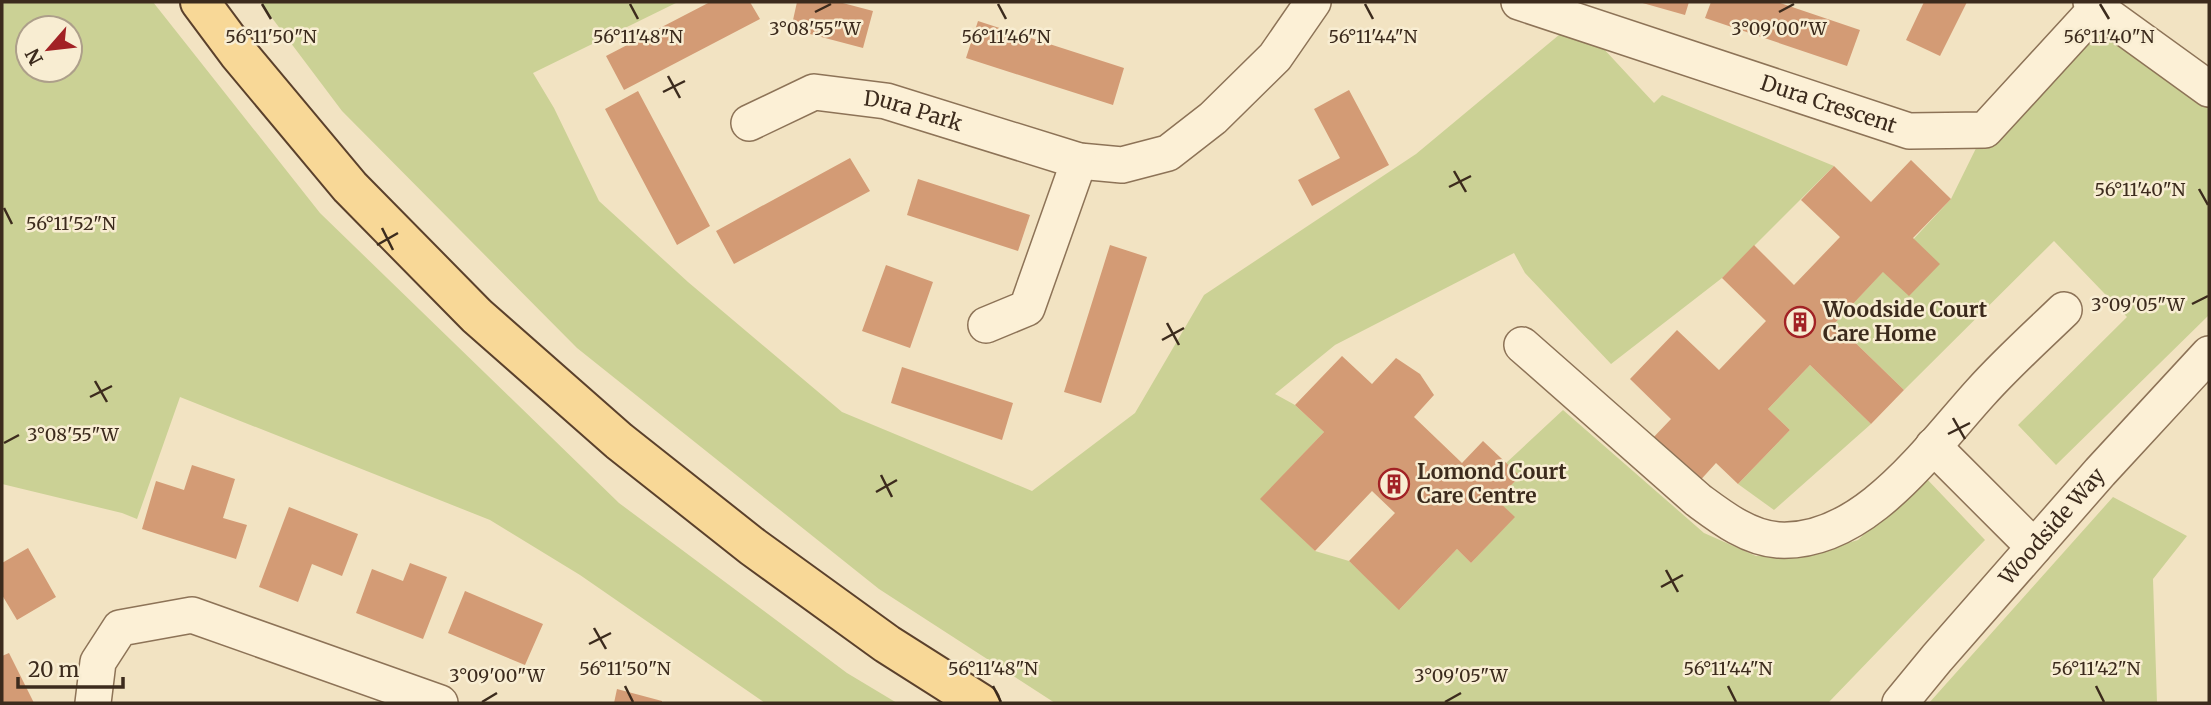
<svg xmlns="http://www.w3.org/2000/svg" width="2211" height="705" font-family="Merriweather,serif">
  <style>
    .green { fill: #cbd195; fill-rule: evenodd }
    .building { fill: #d39b75 }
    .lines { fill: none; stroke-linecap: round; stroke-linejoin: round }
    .minor-casing { stroke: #8d7357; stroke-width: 38 }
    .major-casing { stroke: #5b412c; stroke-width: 42 }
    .minor { stroke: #fcf0d6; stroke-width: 35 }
    .major { stroke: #f8d897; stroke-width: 38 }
    .ticks { fill: none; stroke: #3c2b1d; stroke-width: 2.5 }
    .labels { text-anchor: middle; stroke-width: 5; stroke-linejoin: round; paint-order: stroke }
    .street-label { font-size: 21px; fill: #3c2b1d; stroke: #f8edd2 }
    .poi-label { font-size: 21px; font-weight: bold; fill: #3c2b1d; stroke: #f8edd2; text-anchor: start }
    .ticks-label { font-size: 18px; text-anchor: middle; fill: #3c2b1d; stroke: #f8edd2; stroke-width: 5; stroke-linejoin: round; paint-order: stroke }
  </style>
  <rect width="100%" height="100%" fill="#f2e3c2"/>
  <path class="green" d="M2,2H153L320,213L619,503L847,673L897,703H765L580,575L490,520L180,397L137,519L122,513L2,484ZM70,28V70H28V28Z
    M260,2H678L533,73L554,108L599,201L688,282L842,412L1032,491L1135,413L1204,295L1416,154L1577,20L1654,103L1662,95L1834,166L1722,278L1611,364L1525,273L1514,253L1335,345L1275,394L1295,405L1324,432L1261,499L1315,551L1349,561L1400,609L1457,549L1471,563L1514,517L1497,500L1520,476L1505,464L1563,410L1704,533L1756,556L1807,555L1858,540L1925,477L1985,540L1828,703H1055L879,589L577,348L342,111Z
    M2097,8L2209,89V315L2056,465L2018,425L2127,317L2054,241L1904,390L1835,323L1951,199L1985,130Z
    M1810,365L1871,424L1774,510L1738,484L1790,430L1768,409Z
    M2113,497L2187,536L2153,579L2157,703H1929Z"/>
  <path class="building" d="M710,2H750L760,19L624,90L606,56Z
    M797,2H839L873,11L863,48L791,29Z
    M1639,2H1689L1685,15Z
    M1711,2H1777L1860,30L1847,66L1705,18Z
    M1924,2H1967L1940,56L1906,40Z
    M978,21L1124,68L1113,105L966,58Z
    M1349,90L1389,165L1312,206L1298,180L1340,158L1314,109Z
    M638,91L710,226L677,245L605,109Z
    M850,158L870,191L734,264L716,231Z
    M1911,160L1951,199L1913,238L1940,264L1909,296L1883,272L1835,323L1904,390L1871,424L1810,365L1768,409L1790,430L1738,484L1716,463L1696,485L1650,441L1671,419L1630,379L1677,330L1719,370L1766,321L1722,278L1754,245L1794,285L1840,237L1801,200L1834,166L1871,202Z
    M918,179L1030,215L1018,251L907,215Z
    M1110,245L1147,257L1101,403L1064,392Z
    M886,265L933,282L910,348L862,331Z
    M1342,356L1372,384L1396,358L1420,374L1434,395L1414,417L1462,463L1483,441L1520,476L1497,500L1515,517L1471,563L1457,549L1399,610L1349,561L1395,513L1372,491L1315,551L1260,499L1324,432L1295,405Z
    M902,367L1013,403L1002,440L891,403Z
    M192,465L235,479L223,518L247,525L236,559L142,529L156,481L184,490Z
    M289,507L358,534L342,576L312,564L298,602L259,587Z
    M28,548L56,597L17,620L2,595V563Z
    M410,563L447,577L423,639L356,613L372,569L403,581Z
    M465,591L543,624L525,665L448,633Z
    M9,653L34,703H2V656Z
    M617,689L662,701V703H614Z"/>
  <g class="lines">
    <g class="minor-casing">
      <g id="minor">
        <path id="s1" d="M1519,2L1909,131L1985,130L2097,8"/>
        <path d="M2091,2L2097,8L2209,89"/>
        <path id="s2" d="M749,123L814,92L886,101L1079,161L1122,165L1168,153L1213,118L1275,57L1313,2"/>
        <path d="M986,325L1027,308L1079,161"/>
        <path d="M1522,345L1698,500C1721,517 1748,538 1778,540C1864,545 1929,449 1981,392C2007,363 2036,337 2064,310"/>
        <path d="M1933,446L2034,547"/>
        <path d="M93,703L98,662L120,628L192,615L440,703"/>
        <path id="s3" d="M1900,703L1937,658L2100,472L2209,354"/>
      </g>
    </g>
    <g class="major-casing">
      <path id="major" d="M200,2L238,53L350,187L477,316L619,441L753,547L887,644L980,703"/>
    </g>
    <use href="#minor" class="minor"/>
    <use href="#major" class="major"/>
  </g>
  <path class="ticks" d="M262,4L271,19M630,4L638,19M998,4L1006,19M1365,4L1373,19M2100,4L2109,19M815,12L831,4M1779,12L1794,4M668,76L680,98M663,92L685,81M1454,171L1466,192M1449,187L1471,176M2199,189L2208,205M4,208L12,224M382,228L393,250M377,245L398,233M2192,304L2208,296M1167,323L1179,345M1162,340L1184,328M95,381L107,402M90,397L112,386M1953,418L1965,439M1948,434L1970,423M4,443L19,435M881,475L892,497M876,492L897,480M1666,570L1678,592M1661,587L1683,575M594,628L606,649M589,644L611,633M625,686L633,702M993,686L1001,702M1728,686L1736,702M2096,686L2104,702M482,702L497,693M1445,702L1461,693"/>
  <defs>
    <g id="building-ring" transform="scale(1.575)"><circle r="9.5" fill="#f8edd2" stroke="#a22225" stroke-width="1.5"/><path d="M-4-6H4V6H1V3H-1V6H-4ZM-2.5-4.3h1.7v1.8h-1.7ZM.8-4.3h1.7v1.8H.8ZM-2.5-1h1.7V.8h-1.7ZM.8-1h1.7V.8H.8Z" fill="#a22225"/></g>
  </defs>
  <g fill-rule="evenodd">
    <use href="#building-ring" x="1800" y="322"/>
    <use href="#building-ring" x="1394" y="484"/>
  </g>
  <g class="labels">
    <g class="street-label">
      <text dy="7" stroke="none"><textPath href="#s1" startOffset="326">Dura Crescent</textPath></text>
      <text dy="7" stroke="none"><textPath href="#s2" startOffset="173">Dura Park</textPath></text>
      <text dy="7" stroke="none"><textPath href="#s3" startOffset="233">Woodside Way</textPath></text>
    </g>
    <g class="poi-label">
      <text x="1823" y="317">Woodside Court<tspan x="1823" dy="24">Care Home</tspan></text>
      <text x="1417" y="479">Lomond Court<tspan x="1417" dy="24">Care Centre</tspan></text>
    </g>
  </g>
  <g class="ticks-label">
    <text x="815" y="35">3°08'55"W</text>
    <text x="1779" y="35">3°09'00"W</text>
    <text x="271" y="43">56°11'50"N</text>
    <text x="638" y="43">56°11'48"N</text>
    <text x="1006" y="43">56°11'46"N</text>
    <text x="1373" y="43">56°11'44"N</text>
    <text x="2109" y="43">56°11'40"N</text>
    <text x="2140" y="196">56°11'40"N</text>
    <text x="71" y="230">56°11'52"N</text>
    <text x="2138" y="311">3°09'05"W</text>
    <text x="73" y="441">3°08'55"W</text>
    <text x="625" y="675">56°11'50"N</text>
    <text x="993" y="675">56°11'48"N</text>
    <text x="1728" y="675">56°11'44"N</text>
    <text x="2096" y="675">56°11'42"N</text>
    <text x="497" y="682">3°09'00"W</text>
    <text x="1461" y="682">3°09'05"W</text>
  </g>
  <rect width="2211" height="705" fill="none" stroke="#3c2b1d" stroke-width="7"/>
  <g transform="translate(49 49) rotate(242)"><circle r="33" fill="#f8edd2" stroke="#ad9f8a" stroke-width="2"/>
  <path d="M0-5L12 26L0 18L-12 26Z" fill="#a22225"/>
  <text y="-10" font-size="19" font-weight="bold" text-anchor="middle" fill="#3c2b1d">N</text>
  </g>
  <path d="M18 677v10h105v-10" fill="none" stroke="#3c2b1d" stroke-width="3.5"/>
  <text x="28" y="677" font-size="21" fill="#3c2b1d" stroke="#f8edd2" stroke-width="5" paint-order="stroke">20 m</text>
</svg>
